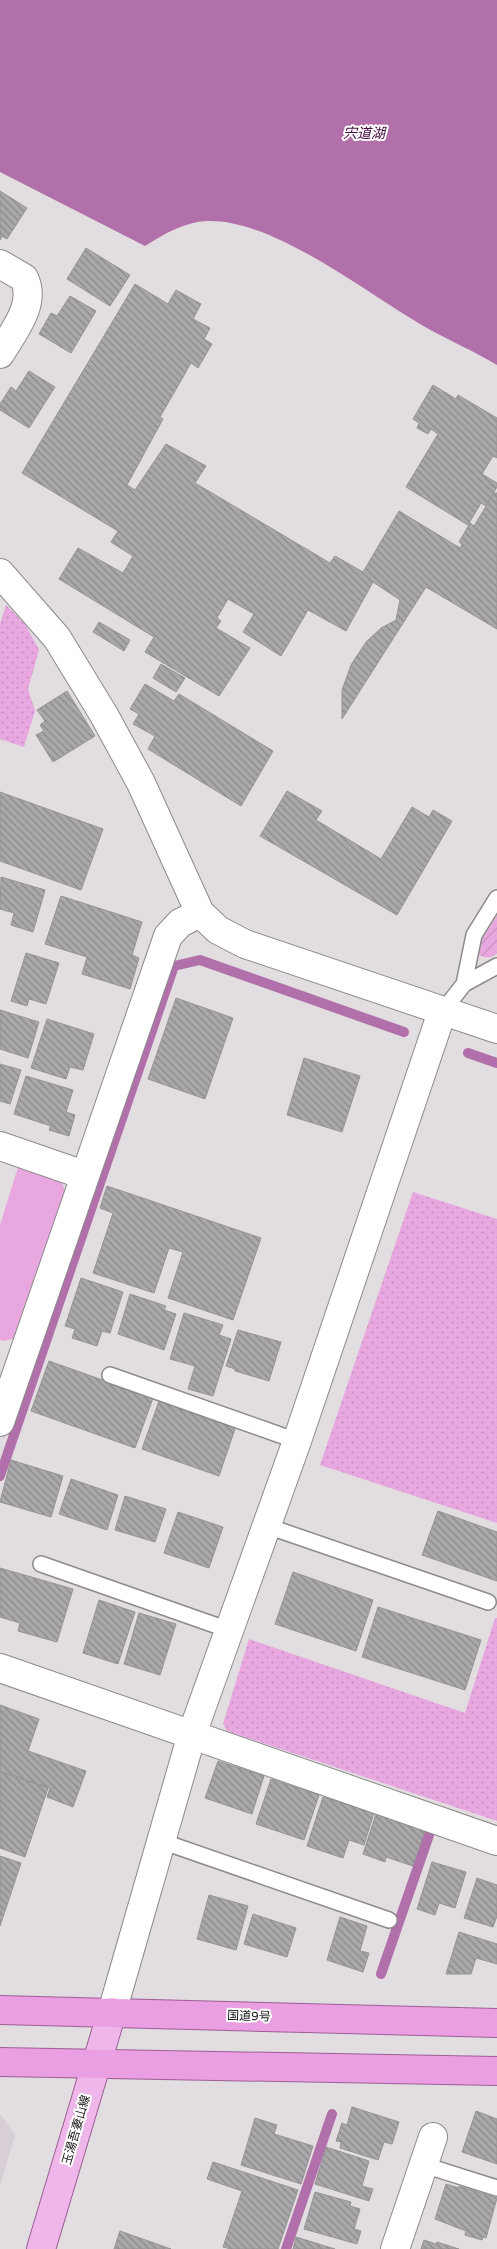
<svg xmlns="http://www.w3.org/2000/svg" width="497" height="2249" font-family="'Varela Round','Noto Sans JP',sans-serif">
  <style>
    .built { fill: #d8ced6 }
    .grass { fill: url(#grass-dots) }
    .park { fill: #e8a8df }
    .garden { fill: url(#garden-furrows) }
    .water { fill: #b170a9 }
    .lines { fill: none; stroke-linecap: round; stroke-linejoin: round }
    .stream { stroke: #b170a9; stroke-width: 10 }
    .building { fill: url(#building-back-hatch); stroke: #969395 }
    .service-casing { stroke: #8d8a8d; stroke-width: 18 }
    .minor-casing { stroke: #8d8a8d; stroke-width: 30 }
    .tertiary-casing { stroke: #8d8a8d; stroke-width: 30 }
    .primary-casing { stroke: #9c5e94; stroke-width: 30 }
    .trunk-casing { stroke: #9c5e94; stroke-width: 30 }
    .service { stroke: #fff; stroke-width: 15 }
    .minor { stroke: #fff; stroke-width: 28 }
    .tertiary { stroke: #fff; stroke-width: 28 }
    .primary { stroke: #efb7e9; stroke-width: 28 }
    .trunk { stroke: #ea9fe2; stroke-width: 28 }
    .labels { text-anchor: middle; stroke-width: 4; stroke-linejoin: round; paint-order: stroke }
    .street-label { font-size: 12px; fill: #131213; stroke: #fff }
    .water-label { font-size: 14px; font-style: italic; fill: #470a43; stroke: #fff }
  </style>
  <defs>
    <pattern id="grass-dots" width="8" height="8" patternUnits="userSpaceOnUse" patternTransform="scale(1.25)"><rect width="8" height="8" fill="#e8a8df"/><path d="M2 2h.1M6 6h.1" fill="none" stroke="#c690be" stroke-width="1.8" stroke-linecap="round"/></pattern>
    <pattern id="garden-furrows" width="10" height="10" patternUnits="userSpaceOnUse" patternTransform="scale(1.25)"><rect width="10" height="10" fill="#e8a8df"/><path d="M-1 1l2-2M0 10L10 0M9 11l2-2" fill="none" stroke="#c690be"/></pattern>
    <pattern id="building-back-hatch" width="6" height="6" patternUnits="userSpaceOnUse" patternTransform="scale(1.25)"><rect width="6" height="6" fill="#aba8ab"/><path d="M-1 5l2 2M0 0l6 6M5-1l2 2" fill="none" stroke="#8a878a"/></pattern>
  </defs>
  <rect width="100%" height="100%" fill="#e1dde0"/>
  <path class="built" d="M0,2114L15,2135L0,2186Z"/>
  <path class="grass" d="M6,605L25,624L39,650L28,689L35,711L24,747L0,739V624Z
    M413,1192L497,1219V1523L320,1465Z
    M495,1618H497V1821L227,1731L223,1724L249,1639L465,1713Z"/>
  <path class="park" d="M18,1167L61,1180L66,1193L21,1336L5,1341L0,1340V1225Z"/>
  <path class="garden" d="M497,916V953C491,959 486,958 479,955L478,945Z"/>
  <path class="water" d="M0,0H497V365C474,351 450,341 427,328C369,295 273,218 207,221C184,222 164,234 145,246L0,172Z"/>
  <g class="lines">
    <path class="stream" d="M468,1053L497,1063
      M0,1476L174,966L200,960L404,1032
      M381,1974L429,1835
      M286,2249L332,2114"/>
  </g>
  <path class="building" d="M0,191L27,208L7,239L2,236L0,240Z
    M86,248L130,275L110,306L67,279Z
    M135,284L168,304L176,290L201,304L193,319L210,328L204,339L212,344L198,368L191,363L160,417L163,419L127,485L135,490L166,444L206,466L195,483L330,563L335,556L363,572L399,511L460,548L462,544L459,542L470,523L474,526L494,493H497V629L426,587L342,719V690L351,665L366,642L381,628L396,620L400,600L373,582L346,631L308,610L281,656L243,632L254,614L228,599L217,618L221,621L216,628L250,648L219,696L145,652L154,637L59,579L78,548L123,573L133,556L111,542L118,531L22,473Z
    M70,296L96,311L71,353L39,334L51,313L57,316Z
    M29,371L55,387L29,428L0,410V404L11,387L16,391Z
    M433,385L456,399L458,395L497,418V458L493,456L482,474L497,483V487L486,506L481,503L468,525L406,487L438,434L431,429L428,434L417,428L419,423L413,419Z
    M99,622L130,640L124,651L93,632Z
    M161,664L185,678L176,692L153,678Z
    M145,684L174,701L179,694L273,751L241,806L148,749L155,736L133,724L139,714L130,709Z
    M67,691L95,736L53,762L36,735L44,731L40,725L45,721L37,710Z
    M287,791L322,811L316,820L381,859L412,807L429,817L433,810L452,821L397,915L260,836Z
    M0,792L103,829L81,890L0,861Z
    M1,877L45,890L33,932L11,925L14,913L0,909Z
    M61,896L142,922L132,955L139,958L130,989L82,974L87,957L45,944Z
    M26,953L59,963L46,1004L29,999L27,1006L11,1001Z
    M176,998L233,1018L205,1099L148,1079Z
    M0,1010L39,1022L28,1058L0,1049Z
    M47,1019L94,1034L83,1070L70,1067L66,1079L31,1068Z
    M304,1058L360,1076L342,1132L287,1115Z
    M0,1064L21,1070L10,1104L0,1101Z
    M26,1076L73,1090L66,1112L75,1115L69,1136L49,1130L51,1126L14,1114Z
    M107,1186L261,1238L233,1320L168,1298L183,1252L169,1248L154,1293L93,1273L113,1213L100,1208Z
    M81,1278L123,1292L110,1333L102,1331L97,1346L72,1338L75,1329L65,1326Z
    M130,1294L166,1306L164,1310L176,1314L164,1350L118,1334Z
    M184,1313L223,1325L219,1335L231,1339L213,1396L188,1389L195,1366L170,1359Z
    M238,1330L281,1342L269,1381L235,1371V1369L226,1366Z
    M49,1361L153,1398L135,1448L31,1411Z
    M159,1401L236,1426L219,1476L142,1449Z
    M11,1460L63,1476L51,1517L0,1502Z
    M71,1479L118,1495L107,1530L59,1514Z
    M125,1496L166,1509L155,1542L115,1530Z
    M438,1511L497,1532V1581L422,1555Z
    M178,1512L223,1527L209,1568L164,1553Z
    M0,1568L73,1589L57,1642L18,1631L20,1623L0,1617Z
    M293,1572L373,1600L356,1651L275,1624Z
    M99,1600L135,1612L118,1664L83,1653Z
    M378,1607L481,1640L465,1690L362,1657Z
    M139,1613L176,1624L160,1675L124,1664Z
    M0,1705L39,1719L28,1751L86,1771L73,1807L47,1797L50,1788L0,1771Z
    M218,1761L264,1776L252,1814L205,1798Z
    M0,1772L48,1788L25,1857L0,1848Z
    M271,1779L319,1795L304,1840L256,1824Z
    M323,1797L374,1813L364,1845L349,1840L343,1858L307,1846Z
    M376,1814L425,1831L413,1866L386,1857L385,1862L363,1854Z
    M0,1856L21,1863L0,1926Z
    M432,1862L466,1872L455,1908L439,1903L435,1915L417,1909Z
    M477,1878L497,1885V1916L493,1927L464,1918Z
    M209,1895L248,1906L236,1950L197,1939Z
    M253,1914L296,1928L287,1957L244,1944Z
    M340,1917L367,1926L360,1951L369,1953L363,1972L327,1960Z
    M459,1932L497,1944V1964L476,1958L471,1974H446Z
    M352,2107L399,2122L392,2144L384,2142L378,2160L340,2148L341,2142L336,2141L342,2123L347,2125Z
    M476,2111L497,2119V2164L462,2152Z
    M255,2118L277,2125L274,2134L313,2146L301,2184L241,2165Z
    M326,2147L369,2161L362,2186L373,2189L369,2201L315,2184Z
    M213,2162L298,2190L278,2249H231L223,2247L242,2191L207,2179Z
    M446,2184L459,2188V2186L497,2198L486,2238L483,2237L482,2240L465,2235L466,2231L435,2219Z
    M315,2192L351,2202L350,2206L360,2209L354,2229L361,2231L357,2244L304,2229Z
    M120,2231L171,2249H114Z
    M296,2237L335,2249H293Z
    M424,2240L436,2244L437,2242L459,2249H421Z"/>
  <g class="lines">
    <g class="service-casing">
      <path id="service" d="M464,984L497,966
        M442,1012L464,984L474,935L497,898
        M110,1375L297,1441
        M267,1526L488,1602
        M41,1564L229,1630
        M161,1841L389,1920
        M424,2165L497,2188"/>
    </g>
    <g class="minor-casing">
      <path id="minor" d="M0,264L24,278C37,304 13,332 0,354
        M0,573L57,638L104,715L141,783L200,913L218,930L245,944L497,1029
        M0,1146L84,1175
        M0,1422L168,936L180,923L200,913
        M0,1668L497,1841
        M395,2249L433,2137"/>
    </g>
    <g class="tertiary-casing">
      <path id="tertiary" d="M112,2012L192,1734L297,1441L442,1012"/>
    </g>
    <g class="primary-casing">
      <path id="primary" d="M41,2249L112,2012"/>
    </g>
    <g class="trunk-casing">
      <path id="trunk" d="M0,2010L497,2023
        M0,2062L497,2071"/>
    </g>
    <use href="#service" class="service"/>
    <use href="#minor" class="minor"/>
    <use href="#tertiary" class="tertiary"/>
    <use href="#primary" class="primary"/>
    <use href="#trunk" class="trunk"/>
  </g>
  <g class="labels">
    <g class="street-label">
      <text transform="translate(249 2016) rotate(2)" y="4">国道9号</text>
      <text transform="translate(76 2130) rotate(-74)" y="4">玉湯吾妻山線</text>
    </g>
    <g class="water-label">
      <text x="364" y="138">宍道湖</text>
    </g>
  </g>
</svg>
